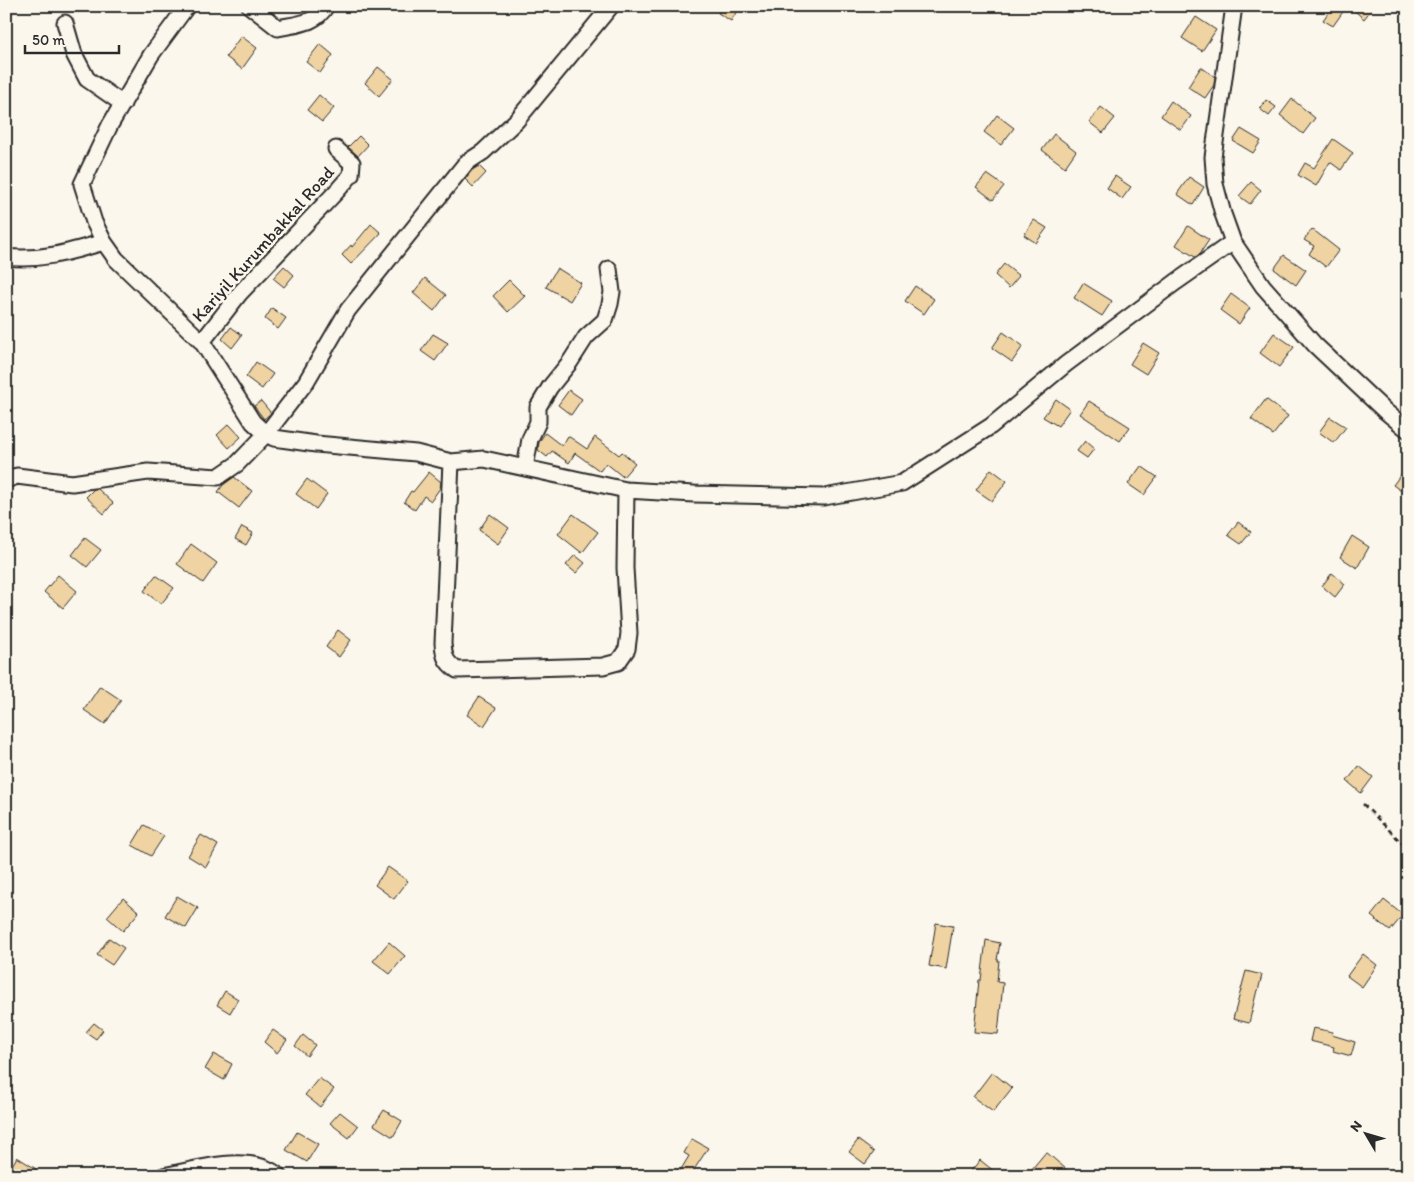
<svg xmlns="http://www.w3.org/2000/svg" width="1414" height="1182" font-family="Itim,sans-serif">
  <style>
    .building { fill: #efd3a3; stroke: #2b2b2b }
    .lines { fill: none; stroke-linecap: round; stroke-linejoin: round }
    .minor-casing { stroke: #2b2b2b; stroke-width: 19 }
    .path { stroke: #2b2b2b; stroke-width: 2.5; stroke-dasharray: 5 4; stroke-linecap: butt }
    .minor { stroke: #fbf7ec; stroke-width: 15 }
    .labels { text-anchor: middle; stroke-width: 5; stroke-linejoin: round; paint-order: stroke }
    .street-label { font-size: 18px; fill: #2b2b2b; stroke: #fbf7ec }
  </style>
  <rect width="100%" height="100%" fill="#fbf7ec"/>
  <filter id="ink" filterUnits="userSpaceOnUse"><feTurbulence type="fractalNoise" baseFrequency=".02" numOctaves="2"/><feDisplacementMap in="SourceGraphic" scale="10" xChannelSelector="R" yChannelSelector="G"/><feConvolveMatrix kernelMatrix="1 2 1 2 8 2 1 2 1" color-interpolation-filters="sRGB"/></filter>
  <g filter="url(#ink)">
    <path class="building" d="M722,6H740L731,21L718,13Z
      M1333,6H1347L1333,26L1323,20Z
      M1349,6H1374L1364,19Z
      M1196,17L1216,30L1202,51L1182,38Z
      M241,36L257,48L242,69L226,57Z
      M320,44L333,55L320,73L306,62Z
      M378,67L393,79L379,96L365,83Z
      M1201,67L1215,77L1214,85L1205,98L1188,87Z
      M319,95L334,108L322,122L307,110Z
      M1292,99L1315,118L1303,134L1280,115Z
      M1266,100L1276,107L1269,116L1260,109Z
      M1171,101L1191,116L1181,130L1161,116Z
      M1101,107L1115,118L1103,133L1089,122Z
      M997,115L1014,128L1001,145L984,132Z
      M1241,129L1261,141L1253,153L1233,141Z
      M1054,134L1076,151L1065,167L1042,150Z
      M359,136L368,145L358,156L348,147Z
      M1333,139L1353,153L1341,170L1330,162L1316,186L1298,175L1305,163L1314,168Z
      M479,166L486,173L473,187L465,179L472,170Z
      M987,174L1004,186L993,200L976,187Z
      M1115,176L1131,187L1122,199L1107,188Z
      M1189,177L1204,187L1193,205L1177,194Z
      M1251,182L1261,190L1250,204L1239,196Z
      M1034,220L1047,228L1036,243L1024,235Z
      M371,224L381,233L351,264L342,255L351,245L352,247Z
      M1188,226L1209,240L1199,255L1195,257L1176,245Z
      M1312,229L1339,250L1326,267L1309,254L1314,246L1304,240Z
      M1284,255L1306,270L1296,285L1274,269Z
      M1004,264L1019,276L1009,288L995,275Z
      M284,266L294,275L284,287L273,278Z
      M557,268L581,283L570,301L546,287Z
      M425,278L446,295L434,311L413,293Z
      M509,280L525,296L508,312L493,296Z
      M1083,283L1112,301L1102,316L1074,298Z
      M915,286L934,299L924,314L905,301Z
      M1231,294L1250,308L1239,324L1220,310Z
      M272,308L286,318L278,329L265,319Z
      M231,327L242,335L232,348L222,339Z
      M1003,332L1023,346L1012,362L992,348Z
      M1274,333L1294,347L1279,367L1260,353Z
      M433,334L448,343L435,361L421,351Z
      M1143,343L1159,353L1146,374L1130,364Z
      M256,362L273,374L262,389L246,377Z
      M569,390L582,399L571,415L558,405Z
      M1056,399L1070,409L1058,426L1043,417Z
      M1266,399L1288,416L1273,435L1251,419Z
      M261,401L271,413L264,419L254,406Z
      M1089,401L1130,427L1120,441L1080,414Z
      M1330,417L1346,427L1334,443L1319,432Z
      M229,424L241,437L229,448L217,435Z
      M545,433L562,446L568,436L587,449L595,437L619,455L622,452L635,463L623,477L606,463L600,471L575,453L569,463L552,451L547,457L538,450L539,442Z
      M1085,441L1094,449L1087,458L1077,451Z
      M1408,465V496L1393,485Z
      M1141,466L1157,477L1144,495L1128,484Z
      M991,469L1007,481L992,501L976,490Z
      M429,472L441,482L440,488L431,501L424,496L415,510L404,502L411,491L413,492Z
      M234,477L252,491L239,508L218,492L223,485Z
      M307,479L327,494L316,509L296,494Z
      M94,489H98L113,503L104,514L86,497Z
      M490,514L509,528L498,544L479,530Z
      M573,514L598,532L582,553L558,534Z
      M1238,522L1251,532L1241,544L1228,535Z
      M242,527L253,533L246,545L235,539Z
      M1352,536L1369,547L1357,568L1340,557Z
      M85,538L101,550L87,567L72,555Z
      M191,544L217,563L203,583L177,564Z
      M575,555L585,563L576,573L566,565Z
      M1332,573L1345,584L1335,597L1322,586Z
      M58,575L77,591L63,608L44,592Z
      M156,575L174,588L161,604L144,591Z
      M338,630L351,640L339,657L326,647Z
      M100,686L121,700L105,724L84,710Z
      M479,697L496,708L484,726L467,715Z
      M1359,766L1373,777L1361,793L1347,781Z
      M144,825L164,836L151,856L132,845Z
      M201,835L218,845L206,867L188,856Z
      M388,867L408,881L394,899L375,885Z
      M177,896L198,908L186,928L165,916Z
      M123,898L139,912L123,931L107,917Z
      M1384,900L1403,915L1390,931L1371,916Z
      M936,923L953,926L946,969L929,966Z
      M109,938L124,948L112,965L97,955Z
      M986,940L1000,943L997,960H999L997,982L1003,983L998,1034L974,1032L979,980H981Z
      M389,942L405,956L390,974L373,961Z
      M1363,954L1377,965L1362,987L1347,976Z
      M1246,971L1262,975L1258,991L1257,990L1249,1023L1233,1019Z
      M225,991L238,999L230,1013L217,1005Z
      M94,1023L103,1030L96,1039L86,1032Z
      M1313,1028L1333,1032L1332,1035L1355,1042L1351,1056L1333,1051L1334,1047L1310,1041Z
      M273,1030L287,1040L277,1053L264,1042Z
      M303,1035L315,1045L307,1056L295,1046Z
      M214,1054L232,1064L224,1080L205,1069Z
      M992,1072L1012,1088L993,1112L973,1097Z
      M319,1078L334,1089L320,1107L305,1095Z
      M384,1110L402,1121L393,1137L374,1125Z
      M340,1112L358,1126L349,1138L330,1123Z
      M297,1132L318,1144L307,1162L286,1150Z
      M692,1139L708,1148L690,1176H677L689,1156L684,1153Z
      M858,1140L874,1152L865,1164L849,1152Z
      M1046,1152L1066,1169L1060,1176H1026Z
      M17,1157L36,1169L33,1176H6Z
      M980,1160L1000,1176H967Z"/>
    <g class="lines">
      <g class="minor-casing">
        <path id="minor" d="M187,6L151,55L110,125L82,184L94,222L104,242L116,259L202,342L253,422L266,434L274,438L316,444L416,453L451,462L484,459L626,490L694,494L824,497L902,483L991,426L1066,364L1176,282L1233,242
          M250,6L278,28C297,24 316,24 326,6
          M1234,6L1213,157L1215,184L1223,214L1233,242L1263,286L1315,345L1385,411L1408,430
          M65,23L74,54L87,79L123,104
          M6,257C41,261 70,252 104,242
          M202,342L240,293L336,192L351,175L352,163L336,149
          M451,462L443,643C444,656 445,662 457,670L603,666L618,662L627,649L629,633L625,568L626,490
          M525,468L530,439L538,422V407L550,387L570,362L586,337L605,320L610,304L612,292L609,269
          M6,480L17,476L72,483L148,472L218,477L237,464L266,434L306,382L348,310L466,163L483,152L517,120L611,6
          M163,1176C194,1170 235,1157 265,1168C270,1170 275,1173 279,1176"/>
      </g>
      <path class="path" d="M1363,804L1402,843L1408,852"/>
      <use href="#minor" class="minor"/>
    </g>
  </g>
  <g class="labels">
    <g class="street-label">
      <text transform="translate(263 244) rotate(-48)" y="6">Kariyil Kurumbakkal Road</text>
    </g>
  </g>
  <rect width="1414" height="1182" fill="none" stroke="#fbf7ec" stroke-width="25"/>
  <rect x="12" y="12" width="1389" height="1157" fill="none" stroke="#2b2b2b" stroke-width="2" filter="url(#ink)"/>
  <g transform="translate(1366 1134) rotate(308)" stroke="#fbf7ec" stroke-width="4" paint-order="stroke">
  <path d="M0-4L9 19L0 12L-9 19Z" fill="#2b2b2b"/>
  <text y="-8" font-size="14" font-weight="bold" text-anchor="middle" fill="#2b2b2b">N</text>
  </g>
  <path d="M25 45v8h94v-8" fill="none" stroke="#2b2b2b" stroke-width="2.5"/>
  <text x="32" y="45" font-size="15" fill="#2b2b2b" stroke="#fbf7ec" stroke-width="4" paint-order="stroke">50 m</text>
</svg>
